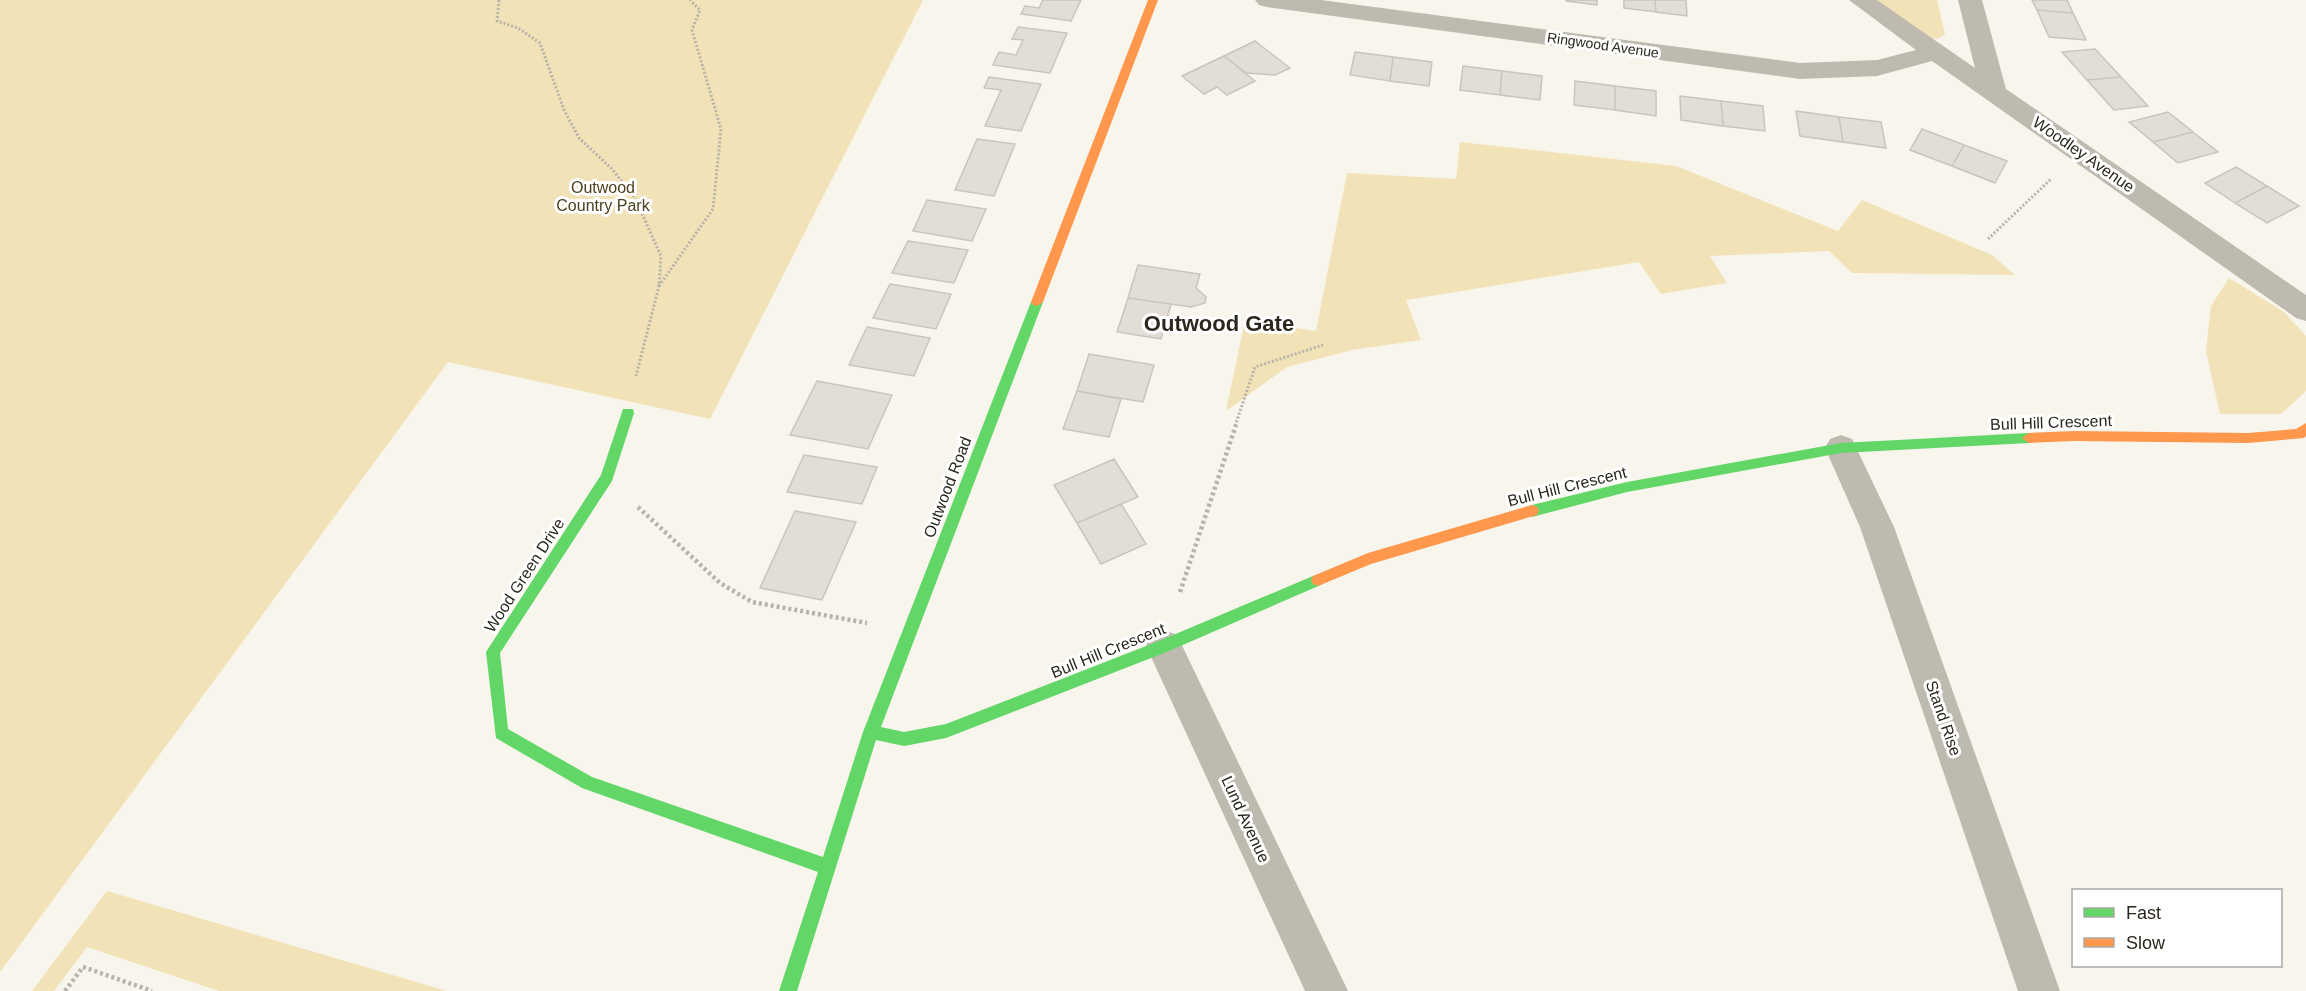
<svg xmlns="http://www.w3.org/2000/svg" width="2306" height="991" font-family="Arial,sans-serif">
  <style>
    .green { fill: #f2e2b7 }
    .building { fill: #e2ded5; stroke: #c8c5bc; stroke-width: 1.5 }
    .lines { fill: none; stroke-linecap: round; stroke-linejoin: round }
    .path-far1 { stroke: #b7b3aa; stroke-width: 3; stroke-dasharray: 2 2; stroke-linecap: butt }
    .path { stroke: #b7b3aa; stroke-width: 4.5; stroke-dasharray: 3 3; stroke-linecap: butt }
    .street { fill: #bebab0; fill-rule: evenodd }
    .fast { fill: #63d668; fill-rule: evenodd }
    .slow { fill: #ff974d; fill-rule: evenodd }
    .labels { text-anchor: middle; stroke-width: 6; stroke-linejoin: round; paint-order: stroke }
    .far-street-label { font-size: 14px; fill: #2b271c; stroke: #fff }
    .street-label { font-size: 16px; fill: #2b271c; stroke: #fff }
    .park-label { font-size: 16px; fill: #4d401e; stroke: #fff }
    .district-label { font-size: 22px; font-weight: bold; fill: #2b271c; stroke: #fff }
  </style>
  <rect width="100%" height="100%" fill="#f8f5ec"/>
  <path class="green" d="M0,0H923L710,419L448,362L0,972Z
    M1874,0H1937L1945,34L1937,39L1929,37Z
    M1460,142L1676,166L1838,231L1862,200L1992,255L2015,275L1852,273L1829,251L1710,256L1727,283L1661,294L1639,262L1406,300L1421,340L1352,350L1287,367L1226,411L1245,320L1316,331L1347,173L1456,179Z
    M2229,278L2284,312L2306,336V391L2281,414H2220L2206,351L2211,306Z
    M107,891L447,991H219L87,947L54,991H32Z"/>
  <path class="building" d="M1043,0H1081L1071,21L1021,14L1025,6L1039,8Z
    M1566,0H1597V5L1566,1Z
    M1624,0H1655L1656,12L1624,8Z
    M1655,0H1686L1687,16L1656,12Z
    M2032,0H2067L2073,13L2037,10Z
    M2037,10L2073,13L2086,40L2049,37Z
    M1018,27L1067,33L1050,73L993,65L999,52L1016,55L1023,40L1012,39Z
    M1255,41L1277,58L1290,68L1275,75L1246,73L1224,56Z
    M2095,49L2121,77L2087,80L2062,52Z
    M1355,52L1393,57L1390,81L1350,75Z
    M1224,56L1255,81L1227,95L1217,87L1204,94L1182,76Z
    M1393,57L1432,62L1429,86L1390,81Z
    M1463,66L1502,71L1500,95L1460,90Z
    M1502,71L1542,76L1540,100L1500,95Z
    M989,77L1041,84L1021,131L985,126L1001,90L984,88Z
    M2121,77L2148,106L2114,110L2087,80Z
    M1575,81L1615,86V110L1574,105Z
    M1615,86L1656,91V116L1615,110Z
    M1680,96L1721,101L1723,126L1681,120Z
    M1721,101L1763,106L1765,131L1723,126Z
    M1796,111L1839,117L1843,142L1800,136Z
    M2168,112L2193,132L2153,142L2129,122Z
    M1839,117L1881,122L1886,148L1843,142Z
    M1922,129L1964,145L1952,166L1910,150Z
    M2193,132L2218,152L2178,163L2153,142Z
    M977,139L1015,144L994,196L955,190Z
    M1964,145L2007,161L1995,183L1952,166Z
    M2236,167L2267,186L2235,203L2205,183Z
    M2267,186L2299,206L2267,223L2235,203Z
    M927,200L986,209L972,241L913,231Z
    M908,241L968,250L954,283L892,273Z
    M1138,265L1200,274L1196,288L1206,297L1205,303L1191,307L1128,298Z
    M890,284L951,294L936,329L873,318Z
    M1128,298L1171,304L1161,339L1117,332Z
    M867,327L930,338L914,376L849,365Z
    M1089,354L1154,365L1143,402L1077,391Z
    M817,381L892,395L868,449L790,435Z
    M1077,391L1121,399L1109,437L1063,429Z
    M804,455L877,467L862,504L787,492Z
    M1114,459L1138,497L1077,523L1054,485Z
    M1121,504L1146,544L1101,564L1077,523Z
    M795,511L856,522L822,600L760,588Z"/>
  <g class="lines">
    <path class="path-far1" d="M499,0L497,21L518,28L540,43L564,110L579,138L612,169L635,198L661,256L659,286L636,376
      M1988,239L2051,179
      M659,286L713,209L721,129L692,30L700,10L690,0
      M1235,426L1255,367L1323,345"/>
    <path class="path" d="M638,507L720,583L752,602L867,623
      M1180,592L1236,425
      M65,991L83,967L152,991"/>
    <path class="street" d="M1255,0H1321L1800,63L1877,60L1916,50L1849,0H1877L1975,68L1958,0H1982L2006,89L2306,295V321L2296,318L1932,61L1877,76L1800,79L1267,7L1259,5Z
      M1841,435L1852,439L1894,527L2060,991H2018L1860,527L1825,448L1830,439Z
      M1164,630L1177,635L1348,991H1305L1146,646L1151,635Z"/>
    <path class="fast" d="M1037,298L1043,302L881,727L904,732L946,724L1159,641L1313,576L1318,574L1323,576L1325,580L1323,584L1169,651L946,738L904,746L876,740L797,991H779L818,872L582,788L496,738L486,652L601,475L623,409H633L634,413L612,481L500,653L508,729L592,777L823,857L863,732L1031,302Z
      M2029,433L2036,438L2029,443L1841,453L1627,492L1532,517L1527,515L1525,511L1527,507L1532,505L1627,482L1841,443Z"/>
    <path class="slow" d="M1148,0H1158L1043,302L1037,306L1033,305L1031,302Z
      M2306,423V436L2304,438L2248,443L2074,441L2029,443L2022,438L2029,433L2074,431L2248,433L2296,429Z
      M1532,505L1537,507L1539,511L1537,515L1371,564L1318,586L1313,584L1311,580L1313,576L1368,553Z"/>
  </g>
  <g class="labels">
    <g class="far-street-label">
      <text transform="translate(1603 45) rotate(8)" y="5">Ringwood Avenue</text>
    </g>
    <g class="street-label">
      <text transform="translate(2084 154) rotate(35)" y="6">Woodley Avenue</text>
      <text transform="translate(2051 422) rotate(-2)" y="6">Bull Hill Crescent</text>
      <text transform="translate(1567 486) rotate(-14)" y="6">Bull Hill Crescent</text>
      <text transform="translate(947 487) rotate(-69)" y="6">Outwood Road</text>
      <text transform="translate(524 575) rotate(-57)" y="6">Wood Green Drive</text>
      <text transform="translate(1108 650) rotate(-22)" y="6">Bull Hill Crescent</text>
      <text transform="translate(1944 718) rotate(71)" y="6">Stand Rise</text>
      <text transform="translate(1246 819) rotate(65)" y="6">Lund Avenue</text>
    </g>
    <g class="park-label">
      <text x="603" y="193">Outwood<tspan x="603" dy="18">Country Park</tspan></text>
    </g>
    <g class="district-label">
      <text x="1219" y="331">Outwood Gate</text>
    </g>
  </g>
  <rect x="2072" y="889" width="210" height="78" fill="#ffffff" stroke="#aaa9a4" stroke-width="1.5"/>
  <rect x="2084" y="908" width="30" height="9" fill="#63d668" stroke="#aaa9a4" stroke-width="1.5"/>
  <text x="2126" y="919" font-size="18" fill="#2b271c">Fast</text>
  <rect x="2084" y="938" width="30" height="9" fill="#ff974d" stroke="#aaa9a4" stroke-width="1.5"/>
  <text x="2126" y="949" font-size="18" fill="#2b271c">Slow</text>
</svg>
